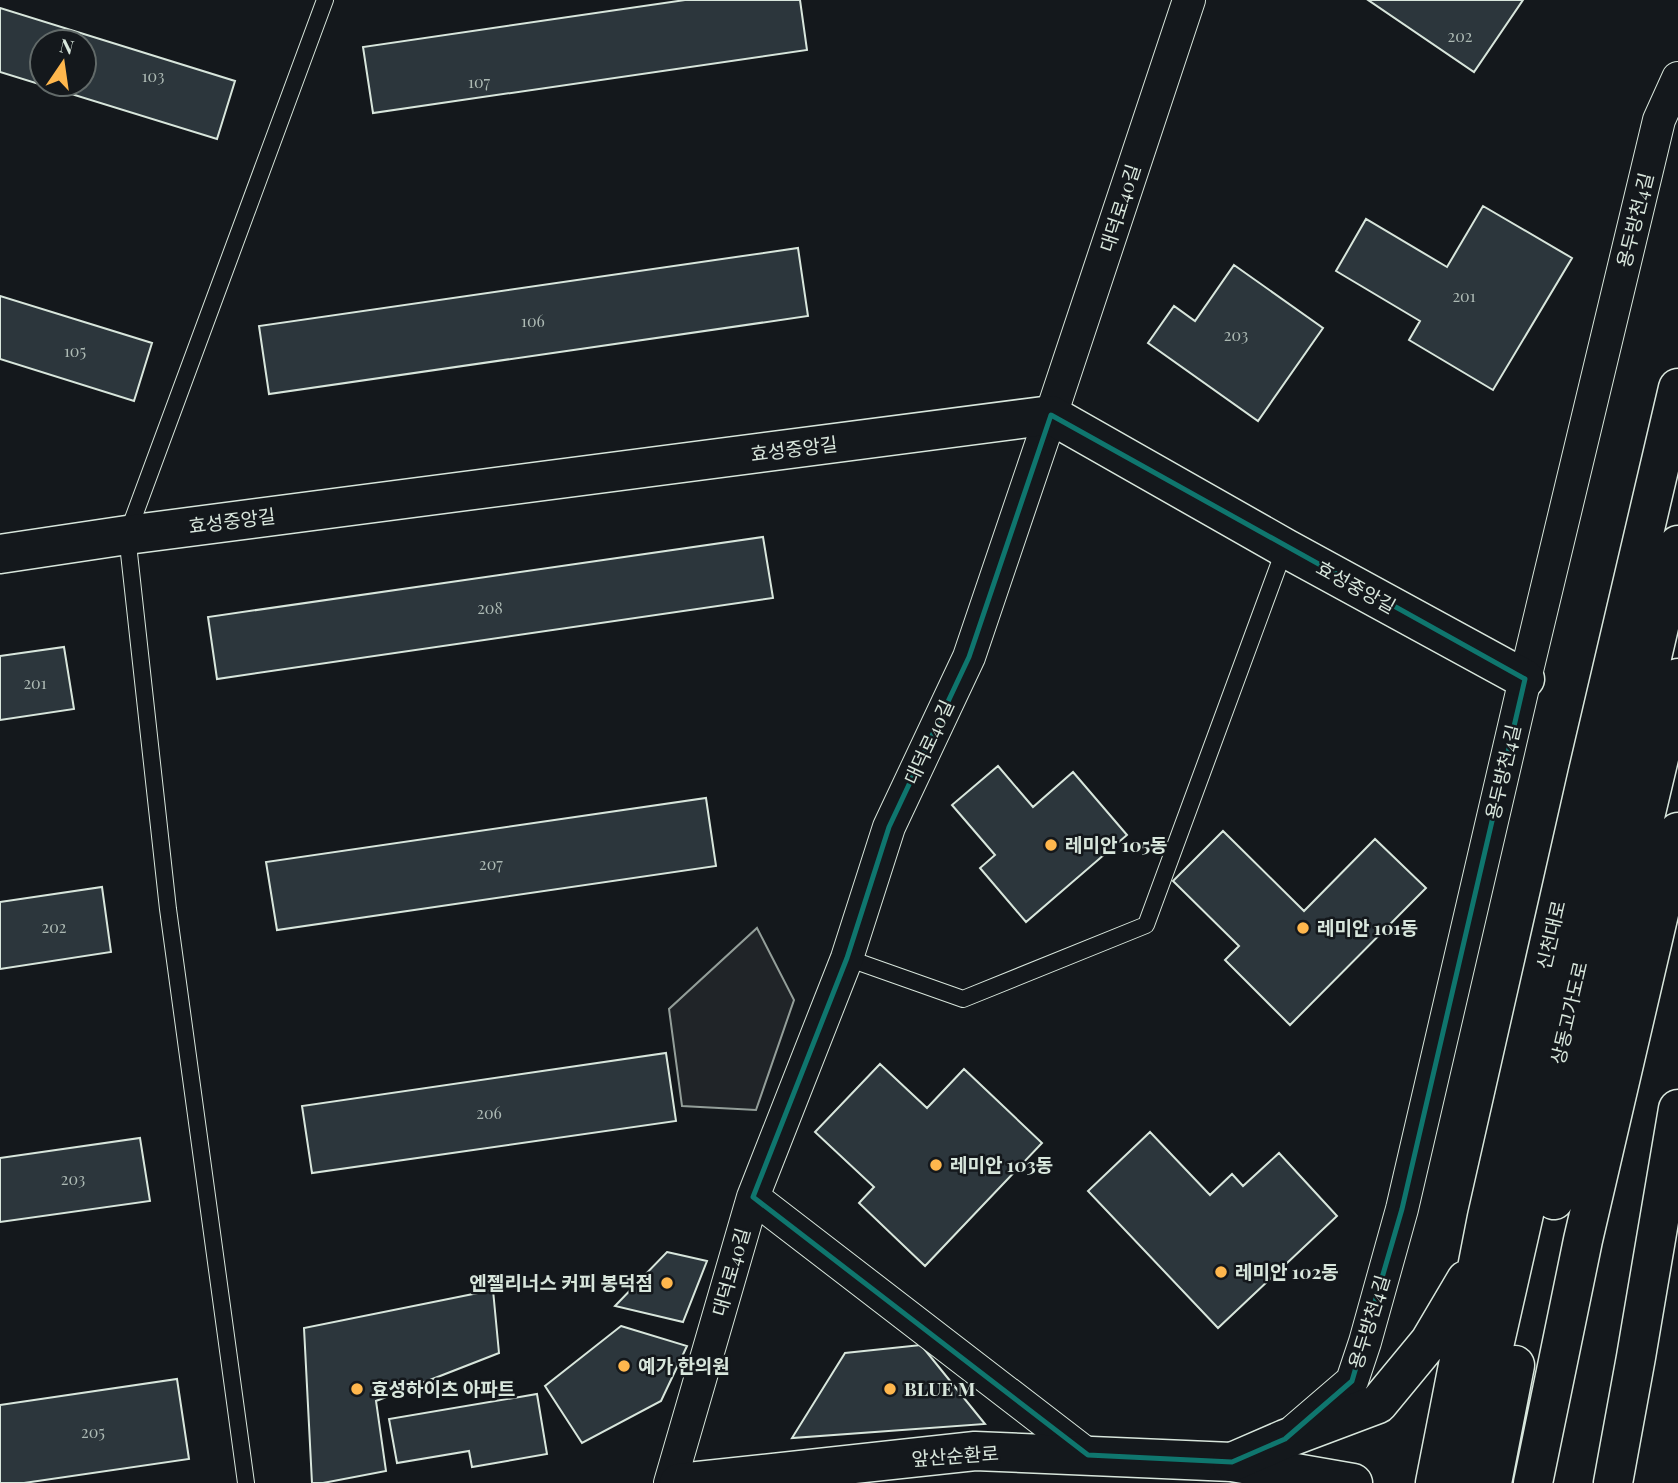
<svg xmlns="http://www.w3.org/2000/svg" width="1678" height="1483" font-family="'Playfair Display','Noto Sans KR',serif">
  <style>
    .park { fill: #202428; stroke: #939e99; stroke-width: 2 }
    .building { fill: #2c363c; stroke: #d8e6dc; stroke-width: 2; fill-rule: evenodd }
    .lines { fill: none; stroke-linecap: round; stroke-linejoin: round }
    .lane-casing { stroke: #d8e6dc; stroke-width: 18 }
    .street-casing { stroke: #d8e6dc; stroke-width: 34 }
    .secondary-casing { stroke: #d8e6dc; stroke-width: 41 }
    .highway-casing { stroke: #d8e6dc; stroke-width: 41 }
    .lane { stroke: #14181c; stroke-width: 16 }
    .street { stroke: #14181c; stroke-width: 32 }
    .secondary { stroke: #14181c; stroke-width: 38 }
    .highway { stroke: #14181c; stroke-width: 38 }
    .marked { fill: none; stroke: #0f766e; stroke-width: 5; stroke-linejoin: round }
    .poi-dot { fill: #ffb74d; stroke: #14181c; stroke-width: 2.5 }
    .labels { text-anchor: middle; stroke-width: 5; stroke-linejoin: round; paint-order: stroke }
    .number-label { font-size: 16px; fill: #adbab4 }
    .street-label { font-size: 19px; fill: #d8e6dc; stroke: #14181c }
    .poi-label { font-size: 19px; font-weight: bold; fill: #d8e6dc; stroke: #14181c; text-anchor: start }
  </style>
  <rect width="100%" height="100%" fill="#14181c"/>
  <path class="park" d="M757,928L794,1000L756,1110L682,1106L669,1009Z"/>
  <path class="building" d="M685,0H800L807,50L373,113L363,47Z
    M1368,0H1523L1474,72Z
    M0,8L235,81L217,139L0,72ZM42,42H84V84H42Z
    M1483,206L1572,258L1493,390L1409,340L1420,321L1336,271L1366,219L1447,267Z
    M798,248L808,316L269,394L259,326Z
    M1234,265L1323,328L1258,421L1148,343L1174,306L1195,321Z
    M0,296L152,343L134,401L0,359Z
    M763,537L773,598L217,679L208,617Z
    M64,647L74,709L0,720V656Z
    M998,766L1033,807L1073,772L1127,835L1026,922L980,868L995,855L952,805Z
    M706,798L716,866L277,930L266,862Z
    M1223,831L1304,911L1375,839L1426,888L1290,1025L1225,960L1239,946L1173,881Z
    M102,887L111,952L0,969V902Z
    M666,1053L676,1121L312,1173L302,1106Z
    M880,1064L927,1108L964,1069L1042,1143L925,1266L859,1203L874,1187L815,1132Z
    M1150,1132L1210,1195L1232,1174L1243,1186L1279,1153L1337,1216L1218,1328L1088,1191Z
    M140,1138L150,1201L0,1222V1158Z
    M667,1252L707,1261L683,1322L615,1306Z
    M493,1290L499,1353L376,1401L386,1471L323,1483H312L304,1328Z
    M621,1326L687,1346L661,1401L582,1443L545,1386Z
    M921,1345L985,1424L792,1438L845,1353Z
    M177,1379L189,1459L24,1483H0V1405Z
    M537,1394L547,1454L472,1467L469,1451L397,1463L389,1419Z"/>
  <g class="lines">
    <g class="lane-casing">
      <path id="lane" d="M847,958L963,999L1146,925L1285,548
        M246,1483L168,909L127,535L325,0"/>
    </g>
    <g class="street-casing">
      <path id="street" d="M753,1197L1088,1455
        M1295,1430L1352,1381L1365,1342L1402,1209L1525,679L1659,120L1678,78
        M670,1483L753,1197L847,958L889,827L969,657L1051,415L1189,0"/>
    </g>
    <g class="secondary-casing">
      <path id="secondary" d="M0,554L127,535L1051,415L1285,548L1525,679
        M679,1483L975,1451L1232,1462L1353,1483"/>
    </g>
    <g class="highway-casing">
      <path id="highway" d="M1554,1200L1678,678
        M1232,1462L1285,1439L1378,1404L1430,1341L1466,1280
        M1435,1483L1487,1217L1588,772L1678,388
        M1463,1483L1575,989L1678,545
        M1492,1483L1515,1365
        M1533,1483L1583,1240L1678,832
        M1613,1483L1636,1357L1678,1109"/>
    </g>
    <use href="#lane" class="lane"/>
    <use href="#street" class="street"/>
    <use href="#secondary" class="secondary"/>
    <use href="#highway" class="highway"/>
  </g>
  <path class="marked" d="M1051,415L1525,679L1402,1209L1352,1381L1285,1439L1232,1462L1088,1455L753,1197L847,958L889,827L969,657Z"/>
  <g class="poi-dot">
    <circle cx="1051" cy="845" r="7"/>
    <circle cx="1303" cy="928" r="7"/>
    <circle cx="936" cy="1165" r="7"/>
    <circle cx="1221" cy="1272" r="7"/>
    <circle cx="667" cy="1283" r="7"/>
    <circle cx="624" cy="1366" r="7"/>
    <circle cx="357" cy="1389" r="7"/>
    <circle cx="890" cy="1389" r="7"/>
  </g>
  <g class="labels">
    <g class="number-label">
      <text x="1460" y="42">202</text>
      <text x="153" y="82">103</text>
      <text x="479" y="88">107</text>
      <text x="1464" y="302">201</text>
      <text x="533" y="327">106</text>
      <text x="1236" y="341">203</text>
      <text x="75" y="357">105</text>
      <text x="490" y="614">208</text>
      <text x="35" y="689">201</text>
      <text x="491" y="870">207</text>
      <text x="54" y="933">202</text>
      <text x="489" y="1119">206</text>
      <text x="73" y="1185">203</text>
      <text x="93" y="1438">205</text>
    </g>
    <g class="street-label">
      <text transform="translate(1120 208) rotate(-72)" y="7">대덕로40길</text>
      <text transform="translate(1635 220) rotate(-76)" y="7">용두방천4길</text>
      <text transform="translate(794 449) rotate(-7)" y="7">효성중앙길</text>
      <text transform="translate(232 521) rotate(-7)" y="7">효성중앙길</text>
      <text transform="translate(1356 587) rotate(29)" y="7">효성중앙길</text>
      <text transform="translate(929 742) rotate(-65)" y="7">대덕로40길</text>
      <text transform="translate(1503 772) rotate(-77)" y="7">용두방천4길</text>
      <text transform="translate(1551 935) rotate(-77)" y="7">신천대로</text>
      <text transform="translate(1569 1013) rotate(-77)" y="7">상동고가도로</text>
      <text transform="translate(731 1272) rotate(-74)" y="7">대덕로40길</text>
      <text transform="translate(1369 1322) rotate(-73)" y="7">용두방천4길</text>
      <text transform="translate(955 1456) rotate(-4)" y="7">앞산순환로</text>
    </g>
    <g class="poi-label">
      <text x="1065" y="852">레미안 105동</text>
      <text x="1317" y="935">레미안 101동</text>
      <text x="950" y="1172">레미안 103동</text>
      <text x="1235" y="1279">레미안 102동</text>
      <text x="653" y="1290" text-anchor="end">엔젤리너스 커피 봉덕점</text>
      <text x="638" y="1373">예가 한의원</text>
      <text x="371" y="1396">효성하이츠 아파트</text>
      <text x="904" y="1396">BLUE M</text>
    </g>
  </g>
  <g transform="translate(63 63) rotate(13)"><circle r="33" fill="#14181c" stroke="#626a69" stroke-width="2"/>
  <path d="M0-5L12 26L0 18L-12 26Z" fill="#ffb74d"/>
  <text y="-10" font-size="19" font-weight="bold" text-anchor="middle" fill="#d8e6dc">N</text>
  </g>
</svg>
